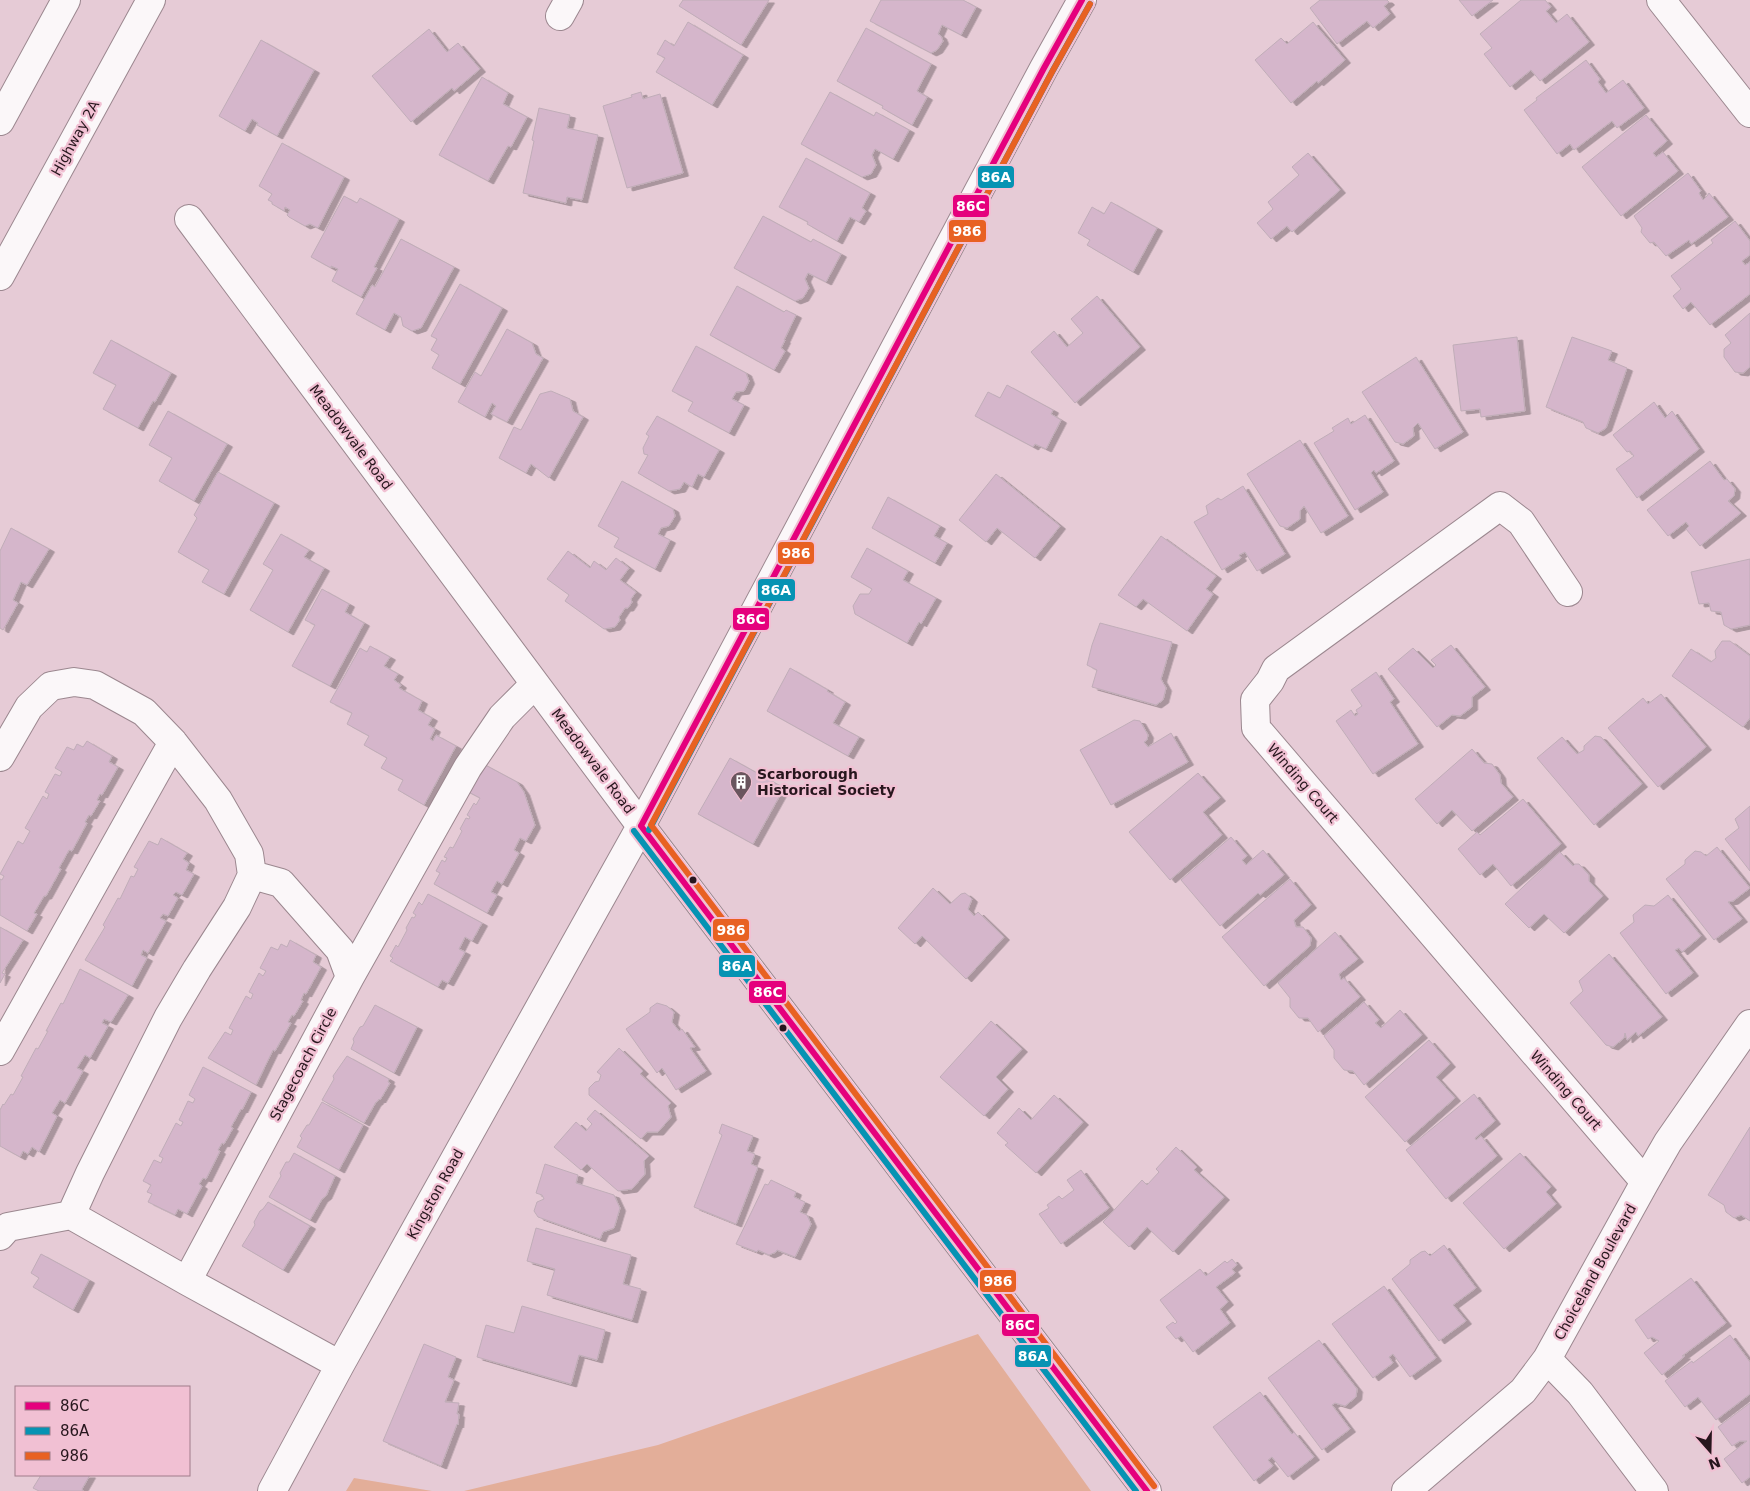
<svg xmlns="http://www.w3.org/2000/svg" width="1750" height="1491" font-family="'DejaVu Sans',sans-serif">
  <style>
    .green { fill: #e3ae99 }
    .building { fill: #d5b6cb; stroke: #c0adb8; filter: url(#shadow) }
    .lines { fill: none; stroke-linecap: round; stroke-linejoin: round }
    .minor-casing { stroke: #9b878f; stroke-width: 30 }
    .highway-casing { stroke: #9b878f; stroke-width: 30 }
    .minor { stroke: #fbf7f9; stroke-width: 28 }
    .highway { stroke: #fbf7f9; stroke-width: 28 }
    .bus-1-casing { stroke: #f1c0d3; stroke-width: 10 }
    .bus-2-casing { stroke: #f1c0d3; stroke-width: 10 }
    .bus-3-casing { stroke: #f1c0d3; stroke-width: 10 }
    .bus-1 { stroke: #e5007d; stroke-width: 6 }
    .bus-2 { stroke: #0693b3; stroke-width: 6 }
    .bus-3 { stroke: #e86122; stroke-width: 6 }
    .bus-dot { fill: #27161d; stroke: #f1c0d3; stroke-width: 2 }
    .labels { text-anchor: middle; stroke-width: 4.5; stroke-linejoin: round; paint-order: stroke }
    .street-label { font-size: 14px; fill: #27161d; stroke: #f1c0d3 }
    .poi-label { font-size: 14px; font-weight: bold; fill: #27161d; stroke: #f1c0d3; text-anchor: start }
    .line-badge { stroke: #f1c0d3; stroke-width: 2 }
    .badge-label { font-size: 14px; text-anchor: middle; font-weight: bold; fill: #fff }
  </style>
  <defs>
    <filter id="shadow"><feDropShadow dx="5.5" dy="3" stdDeviation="0" flood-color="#0004"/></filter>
  </defs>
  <rect width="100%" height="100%" fill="#e6cbd6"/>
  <path class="green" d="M978,1334L1091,1491H464L658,1445Z
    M354,1478L432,1491H346Z"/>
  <path class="building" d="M683,0H769L741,45L679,6Z
    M881,0H963L976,7L961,35L942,25L938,34L941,36L943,41L937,50L931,53L870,21Z
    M1320,0H1387L1389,2L1384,6L1390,14L1373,28L1367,21L1337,44L1310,8Z
    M1459,0H1493L1472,16Z
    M1521,0H1545L1551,7L1546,11L1556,23L1567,14L1589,42L1540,81L1531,70L1510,87L1484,54L1492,48L1480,34Z
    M688,22L743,55L712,105L656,72L665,58L657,54L665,40L674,46Z
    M1313,22L1345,60L1318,83L1317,81L1291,103L1255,60L1281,38L1287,44Z
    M866,28L931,64L917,91L927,97L912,125L882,108L883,106L837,81Z
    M429,29L447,52L458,43L480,69L454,91L452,88L411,122L372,76Z
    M261,40L314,70L277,136L257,125L258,123L252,119L245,131L219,116Z
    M1586,60L1600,79L1598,82L1606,93L1623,80L1644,108L1617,128L1612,121L1574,150L1570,144L1557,154L1524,110L1537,100L1536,98Z
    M482,77L508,93L503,104L527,117L511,147L508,146L488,181L439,155Z
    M641,92L643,99L660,94L683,173L627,188L603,106L632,97L631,95Z
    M830,92L874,116L876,112L909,130L893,159L875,149L872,155L876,165L871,174L862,177L801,144Z
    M539,108L570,115L567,128L598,135L582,200L567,197L566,203L523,193L534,141L532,140Z
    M1646,115L1667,141L1653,153L1656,157L1663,152L1678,171L1621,216L1582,167Z
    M282,143L344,177L318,228L310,224L305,226L289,217L287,215L290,210L285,207L284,211L272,204V202L268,200L272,194L259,186Z
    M1308,153L1340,190L1292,232L1287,226L1271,239L1257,223L1273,209L1268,202L1299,175L1292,167Z
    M806,158L870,193L862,208L866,211L859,222L850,217L837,241L807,224L808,222L779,207Z
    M1688,173L1701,191L1699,193L1703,200L1707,196L1709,193L1728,217L1691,244L1689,240L1666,256L1654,242L1650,243L1641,232L1642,228L1634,216Z
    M344,196L357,203L360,198L399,219L374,267L377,268L361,297L332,281L338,269L331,266V268L311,257Z
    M1111,202L1157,228L1133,272L1087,245L1090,240L1078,233L1092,207L1104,214Z
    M763,216L811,242L813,239L841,254L826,282L808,273L805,279L809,288L803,298L795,301L734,268Z
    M1735,221L1750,241V255L1742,261L1745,265L1750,262V294L1710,325L1691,302L1683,309L1673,296L1681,289L1671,276L1713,243L1711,240Z
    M401,239L454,267L421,328L412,331L403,326L401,317L394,313L385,330L356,314L372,285L375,287Z
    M460,284L502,308L460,384L432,368L439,355L431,350L437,339L431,336Z
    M737,286L784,312L786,310L796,315L784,340H785L781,348L785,351L774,370L710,335Z
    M1097,296L1140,347L1075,403L1031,352L1054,331L1067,347L1083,333L1071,319Z
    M1750,313V367L1743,373L1735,372L1724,357V349L1731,343L1725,335Z
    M507,329L532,343L536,354L543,358L507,422L491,414L496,406L492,403L485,417L458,402L475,372L481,376Z
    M1517,337L1525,411L1481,417L1480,409L1461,411L1453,345Z
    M1572,337L1612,351L1608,360L1627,368L1606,428L1598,433L1586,428L1583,422L1546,407Z
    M111,340L171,373L155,402L153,401L138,428L103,409L116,385L93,373Z
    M696,346L746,373L749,381L744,391L736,392L732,399L744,405L729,433L688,411L693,402L672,391Z
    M1416,357L1463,432L1435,449L1418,423L1413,428L1414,436L1403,444L1395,442L1362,392Z
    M1007,385L1053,410L1051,414L1061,420L1046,449L1035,444L1033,447L975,416L988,392L1000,398Z
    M551,391L570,399L573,411L583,417L549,478L531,464L526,473L499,458L514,427L521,430L540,394Z
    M1654,402L1665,418L1672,411L1699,449L1637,498L1616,469L1634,456L1630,451L1627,452L1613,435Z
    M168,411L227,444L194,501L159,481L172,458L149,445Z
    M1365,415L1394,461L1376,473L1374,470L1371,473L1383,492L1355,510L1314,443L1334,431L1332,428L1348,418L1351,424Z
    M657,416L719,450L704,477L698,474L692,487L684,482L680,489L669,491L638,473L648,455L644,454L643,448L649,436L646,434Z
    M1300,440L1348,516L1321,533L1304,506L1300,511V519L1287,528L1280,526L1247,474Z
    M1710,461L1724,480L1727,479L1735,489L1734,496L1728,501L1741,513L1700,546L1686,529L1689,526L1686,522L1668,536L1647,510Z
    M218,472L274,503L224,594L202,582L209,570L178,552L197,518L194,515Z
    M996,474L1060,526L1035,558L997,528L986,542L959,520Z
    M622,481L673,509L675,516L669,526L661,528L658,534L670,540L655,569L614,547L619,538L598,526Z
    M1243,486L1285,554L1257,571L1245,552L1239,555L1241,558L1222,570L1194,522L1208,514L1206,506L1218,498L1221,500Z
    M888,497L940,526L934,536L947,543L935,563L872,528Z
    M11,528L49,549L27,585L21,582L13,600L18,603L3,630L0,628V551Z
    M281,534L309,550L304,557L324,568L288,632L250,610L273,570L263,564Z
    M1161,536L1216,576L1206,589L1213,594L1187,631L1143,599L1136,607L1118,595Z
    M867,548L908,571L903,580L936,598L921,624L919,622L907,643L855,614L853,606L860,594H869L872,589L851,577Z
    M568,551L590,568L594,561L606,570L616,558L629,568L620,580L636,592L631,599L632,602L628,608H625L619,617L620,620L615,627L604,629L565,601L569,595L547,579Z
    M1750,559V625L1731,629L1724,625L1721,612L1711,611L1709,603L1699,604L1691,572Z
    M322,589L349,604L345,612L364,623L330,686L292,666L315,625L305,620Z
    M1100,623L1172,642L1161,679L1166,688L1163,700L1156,705L1092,687L1097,670L1087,665L1092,645Z
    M1722,641H1730L1750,656V718L1743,727L1672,676L1691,649L1711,662L1716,658L1715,651Z
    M1451,645L1485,687L1472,697V707L1460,716L1452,715L1437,727L1388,669L1413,648L1433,668L1436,665L1431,660Z
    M370,646L390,657L384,666L398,674L394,680L401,685L399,688L422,701L418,710L432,718L428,725L435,729L430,739L433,741L436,735L456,746L424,805L398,790L403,780L381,768L387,758L364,745L369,736L347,724L352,713L330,702L360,648L367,652Z
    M790,668L828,690L827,691L845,702L833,723L859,737L848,756L767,711Z
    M1376,672L1394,699L1390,702L1418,744L1373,774L1336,721L1351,710L1355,716L1358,714L1356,710L1362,706L1351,690Z
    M1661,694L1706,747L1658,787L1608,728L1643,698L1648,704Z
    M1134,720L1140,721L1148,735L1147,740L1144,742L1148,747L1171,733L1188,762L1111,805L1080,750Z
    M1595,736L1601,737L1642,784L1594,825L1537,758L1562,737L1577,754L1584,750V746Z
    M87,741L112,756L109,762L118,767L102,795L100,794L97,800L100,801L91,816L89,815L85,822L87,823L72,851L69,850L59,868L61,869L46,896H44L34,913L37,914L27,931L0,915V879L2,880L4,876L0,874L18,841L23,844L30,831L25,828L43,796L47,799L49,794L45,792L55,774L60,776L62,772L55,768L67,747L74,750L77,744L83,747Z
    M1472,749L1484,763L1492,764L1500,775L1501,783L1513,797L1472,831L1452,810L1437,824L1415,799Z
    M730,758L784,788L753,844L698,814Z
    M476,760L517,782L524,792L535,825L526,841L520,838L514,850L519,853L502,884L497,881L491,892L497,895L487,913L434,884L440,873L436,871L442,860L445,862L447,858L444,857L450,847L453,848L462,831L460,829L466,818L469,819L470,817L467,815L474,803L476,805L480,798L461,788Z
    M1198,773L1220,798L1203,812L1222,835L1170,880L1129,832Z
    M1523,799L1561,844L1511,886L1493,864L1480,875L1458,849L1477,832L1480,835Z
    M1750,806V871L1725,839L1739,828L1735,819Z
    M1231,837L1247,856L1242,860L1246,865L1263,850L1284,875L1260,895L1258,893L1220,926L1181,880Z
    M161,838L187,853L183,859L189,863L186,870L194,874L182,895L176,892L173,895L178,898L168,916L163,914L160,918L166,921L148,953L143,950L141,955L147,958L132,986L85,960L105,927L103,925L118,898L120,899L131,876L134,877L138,869L134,867L149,841L158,845Z
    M1717,847L1750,888L1733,901L1728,902L1742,919L1714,940L1666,879L1685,864V860L1695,851L1701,852L1706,856Z
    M1560,852L1573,866L1575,864H1579L1589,875V881L1603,896L1564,933L1544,914L1529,928L1505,904Z
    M1290,879L1311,905L1294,920L1296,927H1303L1311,938L1310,946L1264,986L1222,937Z
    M933,888L950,904L961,894L965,893L970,897L972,899L968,909L974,916L978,912L1004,937L966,979L922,936L915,944L898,928Z
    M428,894L482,923L472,941L465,937L459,949L465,952L448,983L442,980L438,987L390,961L393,958L390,956L396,945L398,947L407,930L406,928L412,917L414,918L416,915L413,913L419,902L422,905Z
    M1668,895L1701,936L1682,952L1679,948L1675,950L1693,973L1666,994L1620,933L1634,922L1633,915L1645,905L1654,906Z
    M0,927L23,940L2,973L5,974L0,983Z
    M1335,932L1358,959L1339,974L1341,980L1344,978L1360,997L1318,1032L1308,1018H1299L1290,1007V998L1278,983Z
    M290,940L316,955L313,962L321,967L306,994L304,993L301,1000L303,1001L294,1016L292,1015L288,1022L291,1023L275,1051L273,1050L256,1085L208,1058L225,1032L231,1035L233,1030L229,1028L246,996L251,999L253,994L249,992L259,973L263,976L266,971L260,968L271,947L278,950L281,944L287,947Z
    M1609,954L1662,1017L1638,1036L1636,1032L1627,1040L1625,1033L1624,1038L1613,1047L1606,1045L1570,1003L1583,991L1579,981Z
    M80,969L128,995L111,1022L104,1019L102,1023L108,1026L90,1058L85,1055L77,1068L83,1071L65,1103L60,1100L52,1113L57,1116L39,1152L32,1147L28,1154L23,1151L20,1157L0,1146V1110L3,1104L4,1105L11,1094L13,1095L23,1077L21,1076L36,1048L38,1049L48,1031H46L61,1003L63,1004Z
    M1364,1002L1379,1020L1375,1023L1381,1028L1400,1010L1422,1035L1364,1085L1353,1071L1344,1070L1334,1058V1050L1324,1036Z
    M657,1003L667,1006L674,1012L672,1022L679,1031L682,1029L695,1047L690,1048L706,1071L676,1090L662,1068L657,1073L626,1029L650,1012V1008Z
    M375,1005L417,1027L394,1073L351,1049L354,1042L353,1039L360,1027L363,1026Z
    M991,1021L1022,1049L996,1077L1008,1089L984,1116L940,1077Z
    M1429,1040L1450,1064L1436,1077L1455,1098L1405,1142L1365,1097Z
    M619,1048L643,1071L640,1074L671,1103L668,1106L671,1117L658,1132H647L641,1139L589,1095V1088L595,1082L599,1081L601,1075L597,1072Z
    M347,1056L389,1079L388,1082L390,1083L380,1100L379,1099L377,1102H376L364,1123L322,1100L334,1079L333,1076Z
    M203,1067L251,1092L242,1110L241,1109L231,1127L233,1128L224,1144L222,1143L218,1150L220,1151L206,1179L203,1178L199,1184L202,1186L187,1214L178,1209L175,1215L148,1202L152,1194L147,1192L151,1185L143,1181L154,1160L161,1163L163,1158L159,1156L176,1123L181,1126L183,1122L179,1120L188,1101L193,1103L195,1099L189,1095Z
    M1474,1094L1495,1121L1475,1138L1476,1140L1481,1136L1497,1156L1446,1199L1406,1150Z
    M1054,1095L1083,1122L1036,1173L1005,1145L1008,1143L997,1133L1019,1108L1031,1120Z
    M322,1102L363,1125L339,1170L297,1147L302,1138L300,1136L307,1125H309Z
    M595,1110L649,1156L644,1161L645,1174L632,1189L618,1191L587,1164L581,1170L554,1147L576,1122L586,1131L592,1124L587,1119Z
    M722,1124L753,1136L747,1151L755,1154L751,1164L758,1167L736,1224L694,1207L722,1135L719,1133Z
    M1750,1127V1221L1741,1215L1734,1218L1726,1212L1724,1205L1708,1195Z
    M1176,1147L1197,1167L1194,1170L1224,1197L1173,1252L1147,1227L1129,1247L1103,1222L1142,1180L1147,1185L1159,1172L1156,1169Z
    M294,1153L335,1176L326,1196L322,1199L310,1220L269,1197L281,1176L280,1173L286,1162H289Z
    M1520,1153L1551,1187L1546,1192L1556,1204L1504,1249L1463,1203Z
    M545,1164L578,1175L576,1183L614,1195L620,1208L614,1228L603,1232L600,1239L538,1217L534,1211L537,1202L544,1199L542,1195L536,1193Z
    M1081,1170L1109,1208L1061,1244L1039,1214L1049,1208L1047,1205L1059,1196L1062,1199L1074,1190L1067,1180Z
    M771,1180L796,1192L794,1197L805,1202L800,1212L807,1215L811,1224L795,1257L777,1250L776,1252L769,1255L758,1250L757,1252L736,1244L765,1184L768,1185Z
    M268,1202L310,1226L283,1270L242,1246L255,1225L254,1222L260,1211L263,1209Z
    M536,1228L631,1255L623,1284L641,1289L632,1320L547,1295L555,1269L527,1261Z
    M1444,1245L1476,1288L1453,1305L1466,1321L1439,1341L1392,1279L1410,1264V1260L1421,1252L1425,1251L1430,1256Z
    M41,1254L89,1280L73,1310L33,1287L39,1278L31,1273Z
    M1232,1259L1237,1265L1232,1269L1235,1273L1216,1287L1228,1302L1220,1309L1230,1323L1193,1352L1181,1336L1176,1339L1166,1327L1173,1322L1175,1324L1177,1322L1160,1300L1200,1269L1206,1276L1225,1261L1227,1263Z
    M1691,1278L1726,1323L1682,1356H1685L1662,1375L1644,1353L1659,1341L1652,1337L1648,1339L1635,1320Z
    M1384,1286L1436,1358L1410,1377L1393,1354L1389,1357L1393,1363L1373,1378L1332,1324Z
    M522,1306L605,1330L597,1360L579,1355L571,1384L477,1357L486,1325L514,1333Z
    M1730,1335L1750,1362V1394L1716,1420L1698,1397L1685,1407L1665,1381L1692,1361L1693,1363Z
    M1319,1340L1357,1389L1356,1397L1345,1406L1335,1403L1332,1405L1350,1429L1322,1450L1268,1378Z
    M424,1344L456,1357L448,1377L454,1380L445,1402L459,1403L457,1414H459L458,1425L457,1424L441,1466L383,1441Z
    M1260,1392L1292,1434L1294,1432L1314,1457L1288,1477L1272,1457L1268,1460L1273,1466L1254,1481L1213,1427Z
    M1750,1403V1477L1742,1483L1724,1459L1747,1441H1740L1732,1446L1718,1427Z
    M41,1475H90L82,1489L83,1491H39L33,1488Z"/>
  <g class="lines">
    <g class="minor-casing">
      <path id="minor" d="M1661,0L1750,113
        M560,16L569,0
        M189,219L641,826L1147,1491
        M1568,592L1521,522L1500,506L1276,669L1270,681L1255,700L1256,728L1645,1182
        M0,757L29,707L51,686L74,682L95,685L144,712L173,742L218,800L249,854L252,875L237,907L197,969L168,1018L90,1173L71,1215
        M350,977L468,767L502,717L535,684
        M0,1051L173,742
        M0,1236L8,1227L71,1215L187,1281L340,1365
        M187,1281L350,977L340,950L281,883L252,875
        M1547,1359L1580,1393L1654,1491
        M272,1491L340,1365L641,826L1044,68L1082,0
        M1406,1491L1523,1391L1547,1359L1645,1182L1668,1142L1750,1024"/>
    </g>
    <g class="highway-casing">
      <path id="highway" d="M0,121L66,0
        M0,276L151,0"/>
    </g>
    <use href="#minor" class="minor"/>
    <use href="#highway" class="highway"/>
    <g class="bus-1-casing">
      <path id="bus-1" d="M641,826L1044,68L1082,0
        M641,826L1147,1491"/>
    </g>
    <g class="bus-2-casing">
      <path id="bus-2" d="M649,830L1052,72L1090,4
        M634,831L1136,1491"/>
    </g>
    <g class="bus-3-casing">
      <path id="bus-3" d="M1090,4L1052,72L651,825L1154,1486"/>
    </g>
    <use href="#bus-1" class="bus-1"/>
    <use href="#bus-2" class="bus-2"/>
    <use href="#bus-3" class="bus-3"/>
  </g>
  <defs>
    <g id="building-pin" transform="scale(1.125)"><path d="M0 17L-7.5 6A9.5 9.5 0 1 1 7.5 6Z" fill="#6a555e" stroke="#f1c0d3"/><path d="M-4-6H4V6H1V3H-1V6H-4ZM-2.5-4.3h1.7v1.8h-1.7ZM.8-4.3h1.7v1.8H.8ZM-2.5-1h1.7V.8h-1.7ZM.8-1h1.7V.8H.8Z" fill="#fff"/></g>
  </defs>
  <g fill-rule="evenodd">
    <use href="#building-pin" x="741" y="782"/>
  </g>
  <g class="bus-dot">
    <circle cx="693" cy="880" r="4.5"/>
    <circle cx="783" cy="1028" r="4.5"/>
  </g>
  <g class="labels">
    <g class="street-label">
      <text transform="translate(75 138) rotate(-61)" y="5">Highway 2A</text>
      <text transform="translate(351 437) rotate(53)" y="5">Meadowvale Road</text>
      <text transform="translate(593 761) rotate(53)" y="5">Meadowvale Road</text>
      <text transform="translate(1303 783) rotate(49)" y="5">Winding Court</text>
      <text transform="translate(303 1064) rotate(-62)" y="5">Stagecoach Circle</text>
      <text transform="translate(1566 1090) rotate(49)" y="5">Winding Court</text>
      <text transform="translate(435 1194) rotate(-61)" y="5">Kingston Road</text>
      <text transform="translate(1595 1272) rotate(-61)" y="5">Choiceland Boulevard</text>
    </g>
    <g class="poi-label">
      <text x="757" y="779">Scarborough<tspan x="757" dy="16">Historical Society</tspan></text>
    </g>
  </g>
  <g class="line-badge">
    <rect x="977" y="165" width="38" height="24" rx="5" fill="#0693b3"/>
    <rect x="952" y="194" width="38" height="24" rx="5" fill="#e5007d"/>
    <rect x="948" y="219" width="39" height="24" rx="5" fill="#e86122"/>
    <rect x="777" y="541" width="38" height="24" rx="5" fill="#e86122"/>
    <rect x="757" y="578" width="39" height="24" rx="5" fill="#0693b3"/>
    <rect x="732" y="607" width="38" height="24" rx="5" fill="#e5007d"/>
    <rect x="712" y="918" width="38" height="24" rx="5" fill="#e86122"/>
    <rect x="718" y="954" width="38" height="24" rx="5" fill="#0693b3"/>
    <rect x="748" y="980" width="39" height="24" rx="5" fill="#e5007d"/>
    <rect x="979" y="1269" width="38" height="24" rx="5" fill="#e86122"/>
    <rect x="1001" y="1313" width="39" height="24" rx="5" fill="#e5007d"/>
    <rect x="1014" y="1344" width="38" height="24" rx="5" fill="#0693b3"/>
  </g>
  <g class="badge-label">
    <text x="996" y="182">86A</text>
    <text x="971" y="211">86C</text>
    <text x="967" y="236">986</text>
    <text x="796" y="558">986</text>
    <text x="776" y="595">86A</text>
    <text x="751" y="624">86C</text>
    <text x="731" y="935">986</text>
    <text x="737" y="971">86A</text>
    <text x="768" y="997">86C</text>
    <text x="998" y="1286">986</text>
    <text x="1020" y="1330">86C</text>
    <text x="1033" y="1361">86A</text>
  </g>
  <rect x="15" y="1386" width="175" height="90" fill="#f1c0d3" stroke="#a07c8a"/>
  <rect x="25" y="1402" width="25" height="8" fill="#e5007d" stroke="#a07c8a"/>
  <text x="60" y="1411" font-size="15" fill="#27161d">86C</text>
  <rect x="25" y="1427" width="25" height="8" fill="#0693b3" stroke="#a07c8a"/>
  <text x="60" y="1436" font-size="15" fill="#27161d">86A</text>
  <rect x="25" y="1452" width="25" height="8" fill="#e86122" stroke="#a07c8a"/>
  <text x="60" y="1461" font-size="15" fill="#27161d">986</text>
  <g transform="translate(1710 1451) rotate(160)" stroke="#f1c0d3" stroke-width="4" paint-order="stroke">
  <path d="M0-4L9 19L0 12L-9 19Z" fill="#27161d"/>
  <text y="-8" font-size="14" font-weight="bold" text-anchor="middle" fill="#27161d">N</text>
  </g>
</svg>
